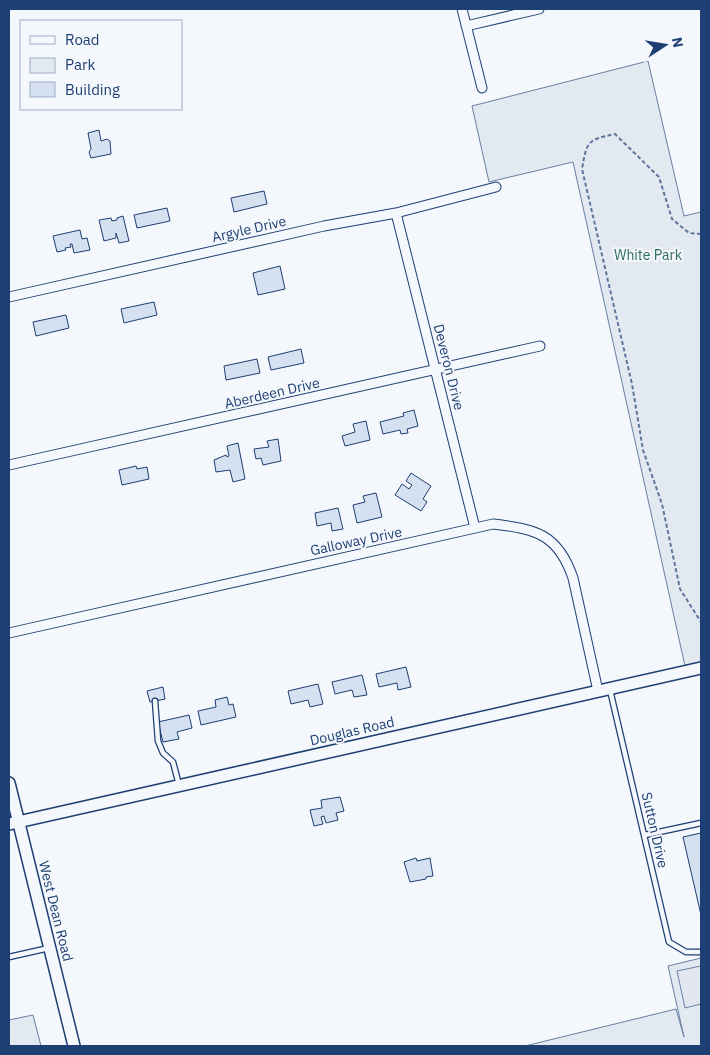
<svg xmlns="http://www.w3.org/2000/svg" width="710" height="1055" font-family="'IBM Plex Sans',sans-serif">
  <style>
    .green { fill: #e3e9f0; stroke: #687fa3 }
    .parking { fill: #e3e8f0; stroke: #687fa3 }
    .building { fill: #d5e0f0; stroke: #1d3f73 }
    .lines { fill: none; stroke-linecap: round; stroke-linejoin: round }
    .service-casing { stroke: #1d3f73; stroke-width: 7 }
    .minor-casing { stroke: #1d3f73; stroke-width: 11 }
    .tertiary-casing { stroke: #1d3f73; stroke-width: 14 }
    .path { stroke: #5e769c; stroke-width: 2; stroke-dasharray: 4 2.5; stroke-linecap: butt }
    .service { stroke: #f4f7fb; stroke-width: 4.5 }
    .minor { stroke: #f4f7fb; stroke-width: 9 }
    .tertiary { stroke: #f4f7fb; stroke-width: 11 }
    .labels { text-anchor: middle; stroke-width: 4; stroke-linejoin: round; paint-order: stroke }
    .street-label { font-size: 14px; fill: #1d3f73; stroke: #f4f7fb }
    .park-label { font-size: 14px; fill: #2c6c60; stroke: #f4f7fb }
  </style>
  <rect width="100%" height="100%" fill="#f4f7fb"/>
  <path class="green" d="M648,61L684,216L701,212V662L685,666L573,162L489,182L472,106Z
    M701,958V1046H525L676,1009L684,1037L668,966Z
    M33,1015L41,1046H9V1020Z"/>
  <path class="parking" d="M701,966V1004L685,1008L677,971Z"/>
  <path class="building" d="M99,130L101,141L107,139L110,141L111,154L91,158L89,152L91,149L88,133Z
    M264,191L267,204L234,212L231,198Z
    M167,208L170,221L137,228L134,215Z
    M123,216L129,241L119,243L116,233V238L104,241L99,220L111,218L112,221L117,220V218Z
    M80,230L82,239L87,238L90,250L74,253L72,244H70L71,247L65,248L66,250L57,252L53,236Z
    M280,266L285,289L258,295L253,273Z
    M154,302L157,315L124,323L121,309Z
    M66,315L69,328L36,336L33,322Z
    M301,349L304,363L271,370L268,357Z
    M257,359L260,373L226,380L224,366Z
    M414,410L418,426L407,429L408,433L401,434L400,430L383,434L380,422L404,416L403,413Z
    M366,421L370,440L345,446L342,436L355,432L353,424Z
    M278,439L281,461L263,465L261,458L256,459L254,449L269,447L267,441Z
    M238,443L245,479L233,482L230,470L216,472L214,460L226,455L227,457L229,456L227,446Z
    M136,466L137,469L147,467L149,479L122,485L119,470Z
    M411,473L431,486L423,499L427,502L421,511L395,495L402,484L409,489L412,485L406,481Z
    M376,493L382,517L357,523L353,505L365,502L363,496Z
    M338,508L343,529L332,531L331,523L317,526L315,513Z
    M406,667L411,687L398,690L397,683L379,687L376,674Z
    M362,675L367,695L354,697L352,690L335,694L332,682Z
    M318,684L323,704L310,707L308,700L291,704L288,691Z
    M163,687L165,699L150,702L147,691Z
    M227,697L229,705L233,704L236,717L201,725L198,711L216,707L215,700Z
    M189,715L192,728L177,732L179,739L163,742L158,722Z
    M340,797L344,811L336,813L338,820L326,823L324,816L321,817L323,824L314,826L310,810L322,808L321,800Z
    M701,833V915L683,837Z
    M416,858L417,861L430,858L433,876L426,877V879L410,882L404,862Z"/>
  <g class="lines">
    <g class="service-casing">
      <path id="service" d="M610,690L669,942L686,952H701
        M155,701L158,741L163,753L173,762L179,785
        M645,835L701,823
        M9,957L49,948"/>
    </g>
    <g class="minor-casing">
      <path id="minor" d="M462,9L482,88
        M466,26L539,9
        M396,213L475,528
        M9,297L324,226L396,213L496,187
        M9,465L540,346
        M9,633L493,524C536,529 558,534 573,578L598,691"/>
    </g>
    <g class="tertiary-casing">
      <path id="tertiary" d="M9,783L74,1046
        M9,824L701,668"/>
    </g>
    <path class="path" d="M701,234L689,233L672,219L659,177L615,134C587,140 587,141 582,169L632,384L643,450L662,504L680,589L701,622"/>
    <use href="#service" class="service"/>
    <use href="#minor" class="minor"/>
    <use href="#tertiary" class="tertiary"/>
  </g>
  <g class="labels">
    <g class="street-label">
      <text transform="translate(249 229) rotate(-13)" y="5">Argyle Drive</text>
      <text transform="translate(449 367) rotate(76)" y="5">Deveron Drive</text>
      <text transform="translate(272 393) rotate(-13)" y="5">Aberdeen Drive</text>
      <text transform="translate(356 541) rotate(-12)" y="5">Galloway Drive</text>
      <text transform="translate(352 731) rotate(-13)" y="5">Douglas Road</text>
      <text transform="translate(655 830) rotate(77)" y="5">Sutton Drive</text>
      <text transform="translate(56 911) rotate(76)" y="5">West Dean Road</text>
    </g>
    <g class="park-label">
      <text x="648" y="260">White Park</text>
    </g>
  </g>
  <rect width="710" height="1055" fill="none" stroke="#1d3f73" stroke-width="20"/>
  <rect x="20" y="20" width="162" height="90" fill="#f4f7fb" stroke="#9eadc5"/>
  <rect x="30" y="36" width="25" height="8" fill="#f4f7fb" stroke="#9eadc5"/>
  <text x="65" y="45" font-size="15" fill="#1d3f73">Road</text>
  <rect x="30" y="58" width="25" height="15" fill="#e3e9f0" stroke="#9eadc5"/>
  <text x="65" y="70" font-size="15" fill="#1d3f73">Park</text>
  <rect x="30" y="82" width="25" height="15" fill="#d5e0f0" stroke="#9eadc5"/>
  <text x="65" y="95" font-size="15" fill="#1d3f73">Building</text>
  <g transform="translate(665 45) rotate(78)" stroke="#f4f7fb" stroke-width="4" paint-order="stroke">
  <path d="M0-4L9 19L0 12L-9 19Z" fill="#1d3f73"/>
  <text y="-8" font-size="14" font-weight="bold" text-anchor="middle" fill="#1d3f73">N</text>
  </g>
</svg>
